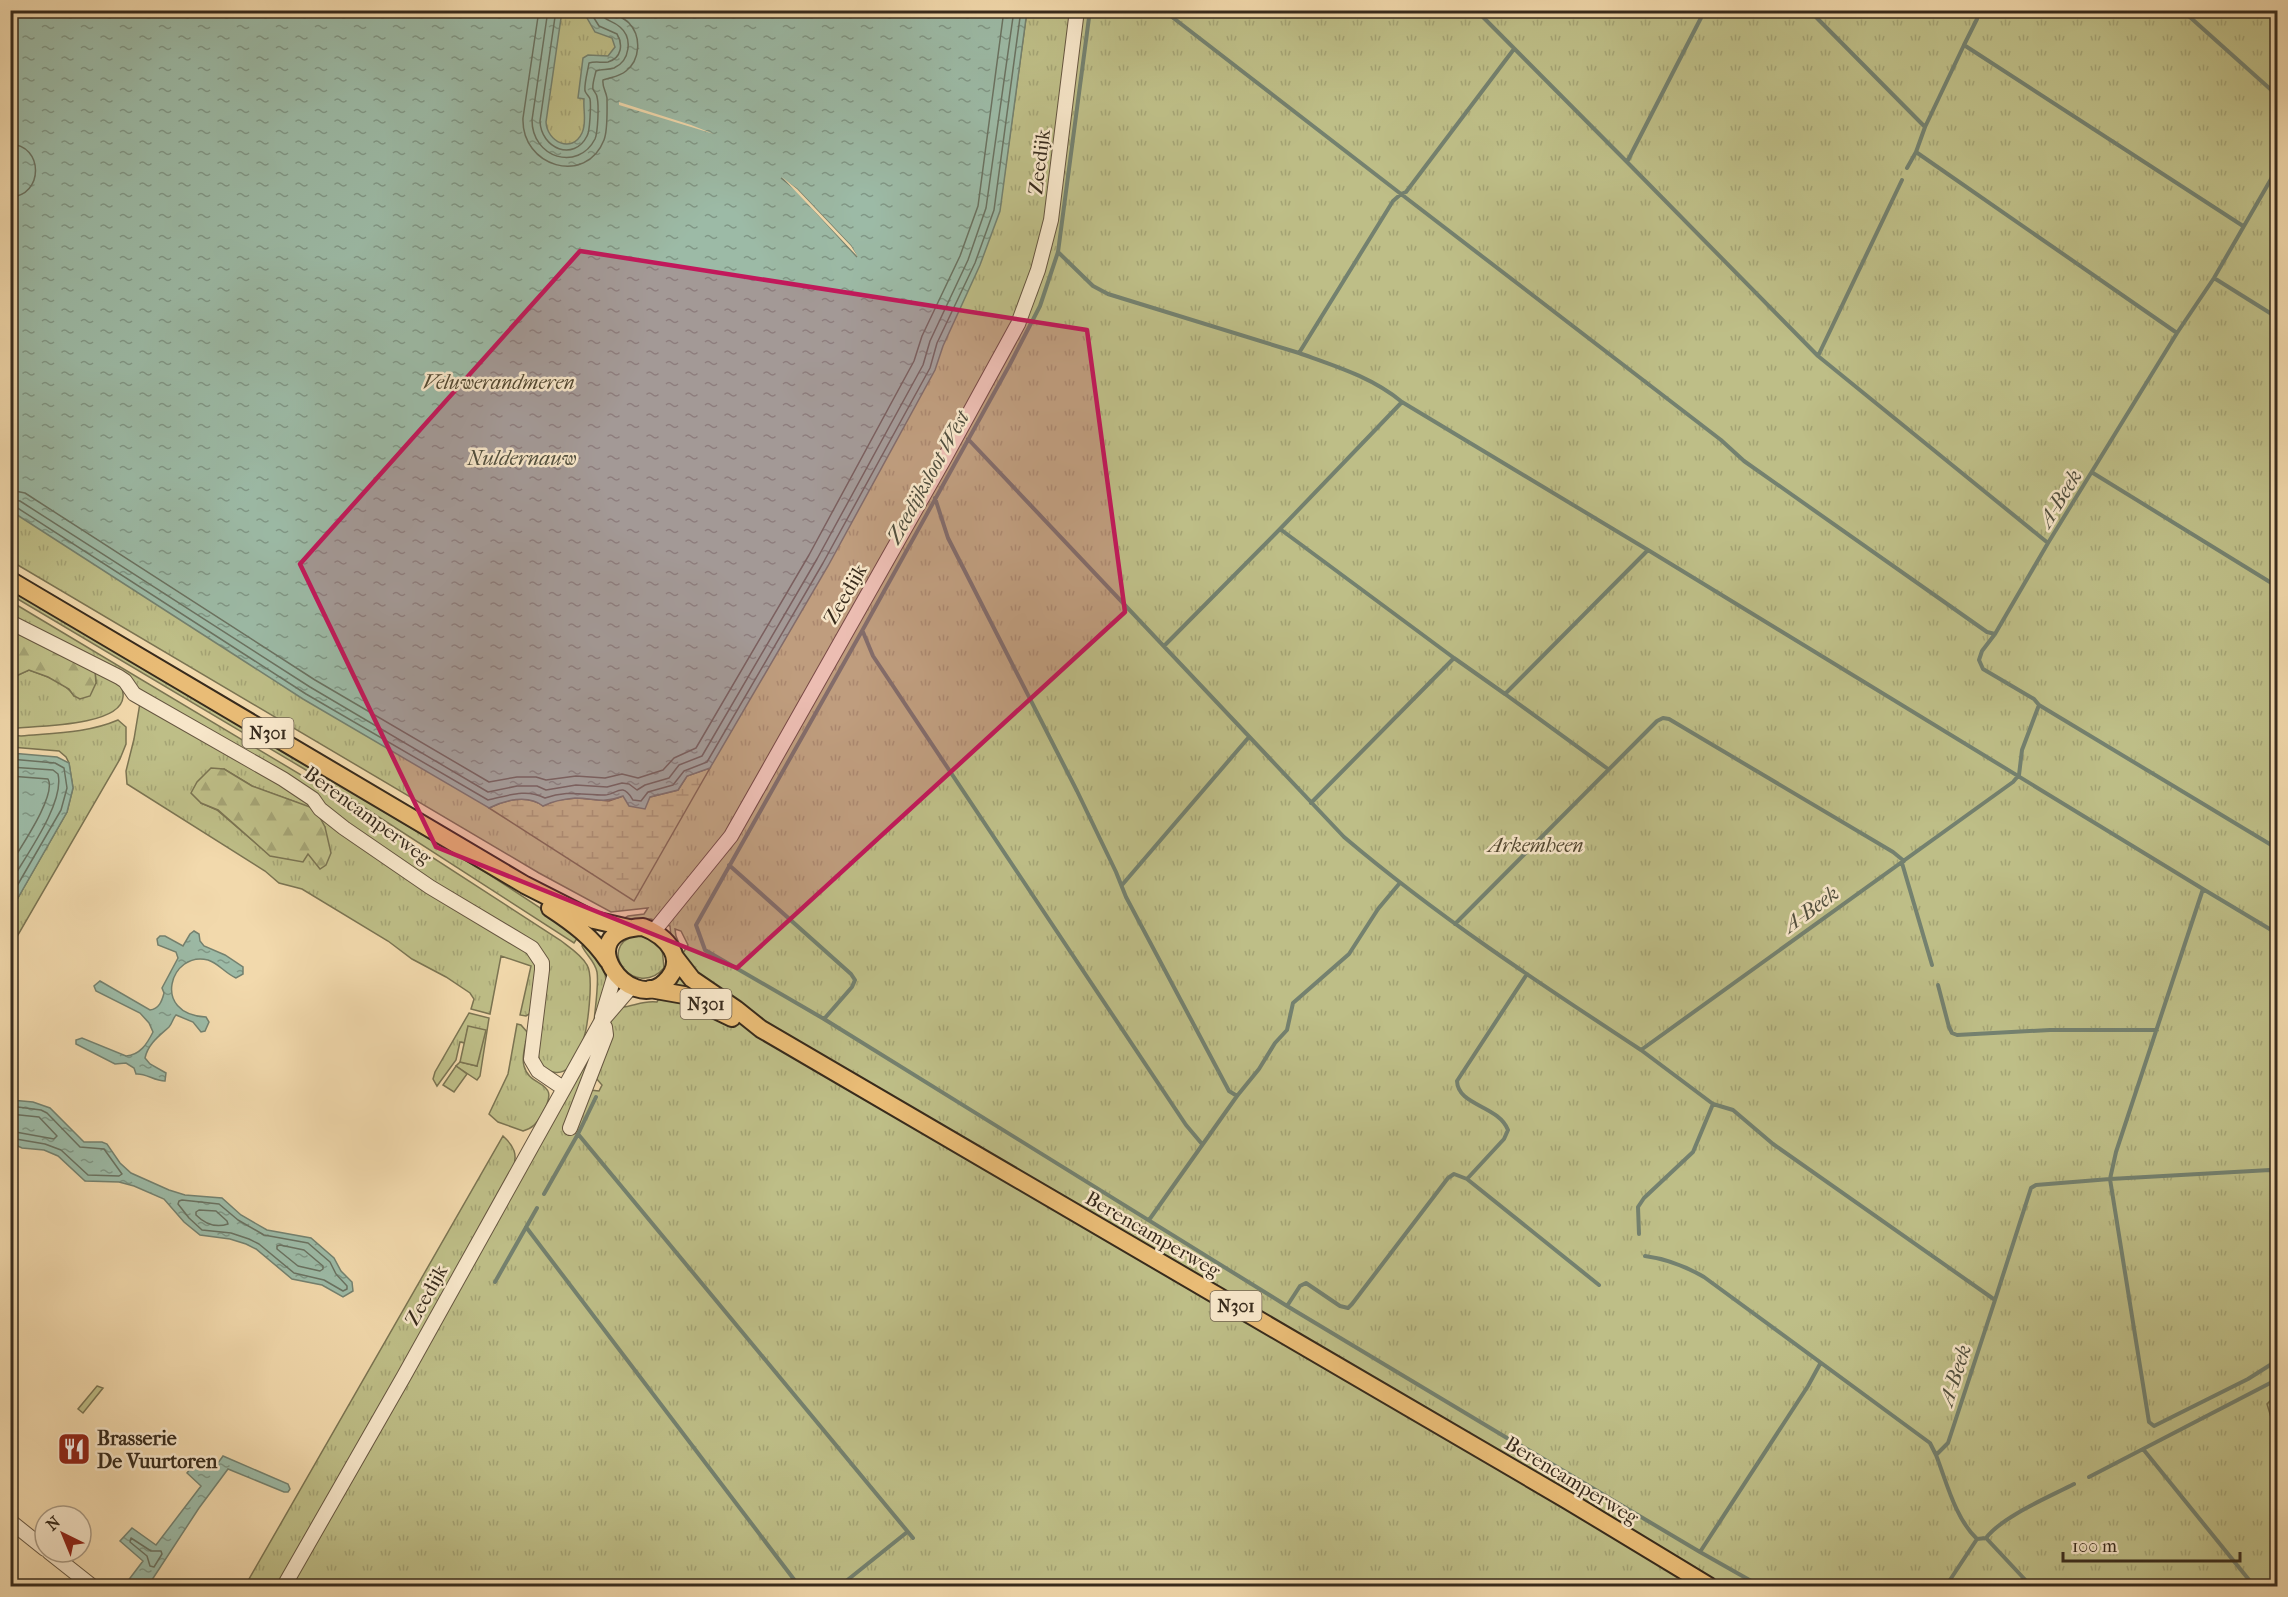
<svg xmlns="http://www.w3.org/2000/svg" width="2288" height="1597" font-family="'IM FELL French Canon',serif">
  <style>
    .grass { fill: url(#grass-tufts); stroke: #7b7452; stroke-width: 1.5; fill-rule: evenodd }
    .forest { fill: url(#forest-firs); stroke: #7b7452; stroke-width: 1.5 }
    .wetland { fill: url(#wetland-marsh); stroke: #7b7452; stroke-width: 1.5 }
    .pitch { fill: #bebe87; stroke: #7b7452; stroke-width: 1.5 }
    .water { fill: url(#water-ripples); stroke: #74816f; stroke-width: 1.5; fill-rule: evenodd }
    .pier { fill: #f2d9ac }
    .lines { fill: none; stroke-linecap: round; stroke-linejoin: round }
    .shore { stroke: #6a7261; stroke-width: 1.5 }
    .stream { stroke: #74816f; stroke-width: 4 }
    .minor-casing { stroke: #665640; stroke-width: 16 }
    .major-casing { stroke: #382b1c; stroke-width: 20 }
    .minor { stroke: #f7e6c9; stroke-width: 14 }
    .major { stroke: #e9bc76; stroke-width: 16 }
    .marked { fill: #c2185b; fill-opacity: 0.2; stroke: #c2185b; stroke-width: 4.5; stroke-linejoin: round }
    .labels { text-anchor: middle; stroke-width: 5; stroke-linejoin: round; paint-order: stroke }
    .shield { fill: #f7e6c9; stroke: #716350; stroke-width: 1.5 }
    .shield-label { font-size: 18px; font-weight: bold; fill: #382b1c }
    .street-label { font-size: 20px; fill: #382b1c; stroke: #f7e6c9 }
    .park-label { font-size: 20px; font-style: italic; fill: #534831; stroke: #f7e6c9 }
    .poi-label { font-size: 20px; font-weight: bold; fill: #382b1c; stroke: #f7e6c9; text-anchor: start }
    .water-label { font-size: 21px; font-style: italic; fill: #514f3e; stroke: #f7e6c9 }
  </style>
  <defs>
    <pattern id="grass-tufts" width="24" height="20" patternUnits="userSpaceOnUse" patternTransform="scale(1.5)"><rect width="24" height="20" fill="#bebe87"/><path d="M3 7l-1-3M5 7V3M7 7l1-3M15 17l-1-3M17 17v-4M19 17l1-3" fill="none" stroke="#a4a374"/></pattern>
    <pattern id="forest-firs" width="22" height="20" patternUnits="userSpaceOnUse" patternTransform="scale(1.5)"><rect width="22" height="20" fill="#bebe87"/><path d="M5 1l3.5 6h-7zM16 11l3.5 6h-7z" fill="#a4a374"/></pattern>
    <pattern id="wetland-marsh" width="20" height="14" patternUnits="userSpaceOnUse" patternTransform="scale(1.5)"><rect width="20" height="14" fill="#bebe87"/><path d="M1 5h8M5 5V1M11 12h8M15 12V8" fill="none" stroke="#a4a374"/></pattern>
    <pattern id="water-ripples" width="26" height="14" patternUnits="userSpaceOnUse" patternTransform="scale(1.5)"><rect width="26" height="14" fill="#9cbaa6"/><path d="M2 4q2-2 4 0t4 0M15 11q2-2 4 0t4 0" fill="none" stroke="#809786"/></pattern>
  </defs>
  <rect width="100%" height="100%" fill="#f2d9ac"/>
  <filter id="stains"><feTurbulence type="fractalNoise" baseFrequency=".00333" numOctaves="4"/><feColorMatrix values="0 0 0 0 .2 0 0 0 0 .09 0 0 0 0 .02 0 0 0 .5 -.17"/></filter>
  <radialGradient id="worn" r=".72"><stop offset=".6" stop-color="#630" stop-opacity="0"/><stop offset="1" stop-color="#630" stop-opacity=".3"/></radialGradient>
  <path class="grass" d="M11,11H1024L1002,192L1027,11H2277V1586H290L597,1037L590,1090L599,1091L602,1085L596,1078L612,1016L619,1007C632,1008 641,1000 657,1002L682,956L671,937L670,926L651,919H623L628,916L644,914L648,908L611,912L539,873L11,561ZM675,929L681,931L688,945L683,953L676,936Z
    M11,588L490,875L580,934L574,943L306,770L11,595Z
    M10,601L353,806L560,940C569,947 582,955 587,965C594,976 588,1030 582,1043C579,1050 574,1061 569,1067C561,1076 547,1073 541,1064C538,1059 538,1052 537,1046L546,958L540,948L432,883L346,825L11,618Z
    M29,670C44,675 66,682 74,696L96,683L95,671C106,676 125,681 123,697C121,726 38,726 16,728L11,726V684L18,675Z
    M140,703L281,782L525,949L536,966L531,1013L526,1016L520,1015L531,966L501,956L490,1014L471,1009L474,999L470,993L446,977L412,959L388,941L302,889L279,883L265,871L127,784L126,771L134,739ZM224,769L252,786L298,803L325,827V834L308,854L271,856L217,810L201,803Z
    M118,720L126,727V744L120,759L11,947V910L67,812L73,788L69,763L66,757L59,751L11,747V735L21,736C54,733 88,733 118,720Z
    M636,935L651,939L662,948L664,968C636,1000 594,948 636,935Z
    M585,939C595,951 605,964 606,981L594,1022C595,1009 599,983 597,972C595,961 586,955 582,946Z
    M469,1013L489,1018L480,1076L477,1080L456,1066L460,1062L477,1066L468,1027L465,1043L460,1042L456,1060L437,1086L433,1079L435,1072Z
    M517,1024L521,1025L528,1033C526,1043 521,1056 524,1066C530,1090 564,1078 541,1116C536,1124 533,1128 523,1131L498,1122L489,1114L508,1074Z
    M503,1136C514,1146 518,1154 513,1169L279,1586H245Z
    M97,1386L103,1388L83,1413L78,1409Z"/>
  <path class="forest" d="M11,627L95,671L96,683L90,696L80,699L74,696L69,689L48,677L29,670L18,675L11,684Z
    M211,768L224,769L252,786L310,807L318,814L325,827L331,853L326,865L320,869L308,854L303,862L270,856L218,810L201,803L191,793L197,782Z"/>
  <path class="wetland" d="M710,768L634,901L489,808C505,800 528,794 543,806L557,800L577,798L609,801L623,796L650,797L678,790L687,776Z
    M2277,1394V1437L2267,1404Z"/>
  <path class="pitch" d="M468,1026L486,1030L477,1066L460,1062Z
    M456,1066L467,1074L454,1092L443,1085Z"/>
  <path class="water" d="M11,11H562L546,122C547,142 572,154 582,133C587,123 583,110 584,99L578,98L583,58L588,55L608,56L615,47L612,38L595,32L583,11H1027L1000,211L980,265L943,346L935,370L828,566L710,768L687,776L678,790L650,797L645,809L629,806L623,796C602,804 595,798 575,798C564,799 553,801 543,806C528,794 505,800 489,808L303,699L11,511L10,197L14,169L10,157ZM781,178L797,189L851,246L857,257L796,190Z
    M11,753L57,757L69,763L73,788L67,812L11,910Z
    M194,931L199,934L200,941L204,946L225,955L243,967V974L236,978C225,973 218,963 208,960C171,950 150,1014 206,1017L209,1022L205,1031L201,1032L193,1022L176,1015C173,1018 172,1024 169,1027C159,1036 148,1044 145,1058L150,1064L166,1073L165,1081C154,1081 146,1073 136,1074L134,1068L126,1063L115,1064L76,1044V1040L82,1038L126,1056C140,1055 147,1044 153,1032L149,1023L140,1013L96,991L94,986L100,981L150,1010C159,1009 162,1001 164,993L162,988L178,958L176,952L158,945L157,939L160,936H165L183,946L190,934Z
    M11,1100L33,1102L50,1108L84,1142H102L107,1144L120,1163L131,1173L169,1190L185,1195L222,1198L241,1215L267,1230L311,1238L334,1258L341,1271L352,1282L353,1291L343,1297L322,1285L292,1279L256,1249L246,1244L230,1239L200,1235L184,1222L164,1199L134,1186L119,1182L85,1181L58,1156L44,1150L22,1148L11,1143Z
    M223,1456L288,1484L290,1489L288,1492H284L228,1469L199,1508L148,1586H124L143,1561L120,1541L132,1528L156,1545L201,1486L187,1473L197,1460L213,1470Z"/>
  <path class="pier" d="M619,102L691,125L714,134L619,105Z
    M782,177L797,189L851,246L858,257Z"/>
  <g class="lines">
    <path class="shore" d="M539,10L523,118C521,167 586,186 604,140C608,130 607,109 607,98C606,91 602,87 603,80C611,77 619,77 626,71C640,60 642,37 629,23C623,17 615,15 609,10
      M548,10L532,120C532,158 578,172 595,139C598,132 599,104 597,97C597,94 594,92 593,89C592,84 595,76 596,71C601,69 608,70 614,68C630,61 633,38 620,27C611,19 606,23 598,10
      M556,10L540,121C541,149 574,162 587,136C590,132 591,104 590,99C589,96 586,94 585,91C584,84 588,70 589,63C595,61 602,63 608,62C622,58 623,44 617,34L599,26L589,10
      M10,144C44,145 44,196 10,197
      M10,490L25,493L315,680L489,782L517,777H536L546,780L576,776L605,778L622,774L638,778L663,770L674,758L696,748L809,555L914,361L922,336L960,256L978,206L1004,10
      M10,499L20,501L310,687L488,792L517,786H537L546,790L576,785L607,787L622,783L629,784L637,790L645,785L669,778L679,765L702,756L817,559L923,365L930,341L968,260L986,208L1014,10
      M10,506L16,507L306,694L488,800C507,796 526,788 545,798C567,790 582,795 605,795C611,795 618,789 623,790C628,791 631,797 633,800L641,801L648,792L673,785L684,771L707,762L823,563L930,368L937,343L975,263L994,210L1021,10
      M10,759L55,763L64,768L67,788L61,810L10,898
      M10,767L53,770L58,774C65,803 25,857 10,883
      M10,776L48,779C57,795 20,848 10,865
      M10,1106L41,1110L47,1113L80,1147L104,1149L122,1174L119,1176L88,1175L61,1150L45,1144L10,1138
      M10,1114L39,1117L57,1136L54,1139L10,1131
      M182,1200L219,1204L238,1220L264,1235L308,1243L330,1262L336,1274L347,1286V1289L343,1291L324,1280L294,1273L259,1244L249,1239L231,1233L202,1230L189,1218L178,1204L179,1201Z
      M199,1210L216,1211L227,1221L228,1224C216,1228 205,1224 196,1215V1212Z
      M280,1245L304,1250L323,1266V1269L320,1271L298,1266L277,1249V1246Z
      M131,1538L151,1551H161L162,1554L154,1567L150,1566L147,1556L130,1542Z"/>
    <path class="stream" d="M1090,10L1058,252L1040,306L1009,366L862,631L696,925L705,950L824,1019L1287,1306L1507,1438
      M1163,10L1401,194L1406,192L1514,49
      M1476,10L1627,162L1705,10
      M1809,10L1925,127
      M2182,10L2278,96
      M1964,45L1977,19
      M1916,152L1925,127L1964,45L2243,226
      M1627,162L1818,356L2048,543
      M1907,168L1916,152L2177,333
      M1058,252L1093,286L1108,294L1299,353
      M2214,278L2278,318
      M1818,356L1902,180
      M1402,402C1372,377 1335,366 1299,353L1393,201L1401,194L1721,440L1744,461L1987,632L1995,634
      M968,439L1344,837C1437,916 1539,983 1641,1050
      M2093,473L2278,587
      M935,498L948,538L1077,791L1116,872L1126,897L1229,1091L1237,1096
      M1280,529L1402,402L1648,550L1505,694L1454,658
      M1648,550L2203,889
      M863,632L873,656L1186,1125L1202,1144
      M1164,646L1280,529L1454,658L1311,803
      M1505,694L1608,769
      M2039,705L2278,849
      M1902,863L1932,965
      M729,865L851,974L855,980L852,987L824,1019
      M1122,885L1249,737
      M1455,924L1657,721L1663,718L1669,719L1893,852L1904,861
      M1938,985L1949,1027L1952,1033L1957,1035L2050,1030H2157
      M578,1134L913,1538
      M2278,1171L2270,1170L2110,1179L2149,1422L2154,1426L2248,1379L2278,1360
      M1467,1179L1599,1285
      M544,1194L578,1134L596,1097
      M1149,1220L1237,1096L1259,1069L1275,1043L1287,1030L1293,1003L1349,954L1378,909L1399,884
      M526,1227L799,1586
      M1639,1234L1638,1207L1644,1198L1693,1152L1713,1104
      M1645,1256C1667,1259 1685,1266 1704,1277L1930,1443L1936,1455
      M495,1282L537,1208
      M1995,1300L2031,1188L2036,1185L2110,1179L2116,1152L2203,889L2278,934
      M1287,1306L1300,1286L1306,1283L1340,1306L1348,1308L1352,1304L1448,1178L1454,1174L1467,1179L1504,1139L1508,1130C1498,1105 1458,1106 1457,1081L1527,974
      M1520,1445L1700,1552
      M2089,1477L2143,1449
      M1986,1538C2003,1516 2049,1497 2074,1484
      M1977,1539L1986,1538L2031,1586
      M840,1586L906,1533
      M1760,1586L1700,1552L1808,1386L1820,1364
      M1946,1586L1977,1539C1955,1518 1947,1483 1936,1455L1948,1443L1995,1300L1773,1144L1733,1110L1713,1104L1641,1050L2013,782L2019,775L2022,750L2039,705L2034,699L1983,669L1979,660L1982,651L1995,634L2048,543L2177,333L2214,278L2278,167
      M2254,1586L2143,1449L2278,1379"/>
    <g class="minor-casing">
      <path id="minor" d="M10,622L119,677L125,681L134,694L283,779L313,799L320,809L344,828L430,887L532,948L542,963V970L531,1059L538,1071L563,1088
        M654,931L731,836L943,461L1018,324L1038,270L1051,220L1077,10
        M602,1017L615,974
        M570,1128L606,1035L605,1027L601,1022
        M10,1521L45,1549
        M49,1552L92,1586
        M284,1586L404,1376L601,1022L632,986"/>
    </g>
    <g class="major-casing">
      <path id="major" d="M10,580L525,885L594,920L629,928
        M550,908C573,923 593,938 608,961
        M643,927C666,936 689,959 665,982C630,1016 567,930 643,927Z
        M675,957L692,979L736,1009L761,1029L1567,1500L1709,1586
        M650,989L684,995L732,1018"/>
    </g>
    <use href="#minor" class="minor"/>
    <use href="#major" class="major"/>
  </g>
  <path class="marked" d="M580,251L1087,330L1125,612L737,968L436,847L300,564Z"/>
  <defs>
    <g id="restaurant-square" transform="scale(1.725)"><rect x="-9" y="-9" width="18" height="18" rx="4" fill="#8f2418" stroke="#f7e6c9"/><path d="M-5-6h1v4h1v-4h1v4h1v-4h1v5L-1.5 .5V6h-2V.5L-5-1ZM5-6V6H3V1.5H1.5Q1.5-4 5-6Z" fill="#fff"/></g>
  </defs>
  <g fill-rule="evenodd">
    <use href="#restaurant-square" x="74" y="1449"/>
  </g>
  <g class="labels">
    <g class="shield">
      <rect x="242.5" y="718" width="51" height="30" rx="4.5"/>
      <rect x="680.5" y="989" width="51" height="30" rx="4.5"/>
      <rect x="1210.5" y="1291" width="51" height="30" rx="4.5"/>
    </g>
    <g class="shield-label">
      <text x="268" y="739">N301</text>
      <text x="706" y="1010">N301</text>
      <text x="1236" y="1312">N301</text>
    </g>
    <g class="street-label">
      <text transform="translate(1039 162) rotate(-83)" y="7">Zeedijk</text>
      <text transform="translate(845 594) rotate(-60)" y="7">Zeedijk</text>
      <text transform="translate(368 815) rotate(36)" y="7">Berencamperweg</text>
      <text transform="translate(1153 1234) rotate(30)" y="7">Berencamperweg</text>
      <text transform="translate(426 1295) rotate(-61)" y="7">Zeedijk</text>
      <text transform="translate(1572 1480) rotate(31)" y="7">Berencamperweg</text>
    </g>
    <g class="park-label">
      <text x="499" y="389">Veluwerandmeren</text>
      <text x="1536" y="852">Arkemheen</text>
    </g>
    <g class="poi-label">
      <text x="97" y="1445">Brasserie<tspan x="97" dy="23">De Vuurtoren</tspan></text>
    </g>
    <g class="water-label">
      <text x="522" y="465">Nuldernauw</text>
      <text transform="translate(928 477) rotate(-61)" y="7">Zeedijksloot West</text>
      <text transform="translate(2060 498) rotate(-58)" y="7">A-Beek</text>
      <text transform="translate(1811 909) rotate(-36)" y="7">A-Beek</text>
      <text transform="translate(1955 1375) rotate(-72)" y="7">A-Beek</text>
    </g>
  </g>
  <rect width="2288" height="1597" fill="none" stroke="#f2d9ac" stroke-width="36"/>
  <rect x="12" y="12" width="2264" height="1573" fill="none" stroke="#382b1c" stroke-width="3"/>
  <rect x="18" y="18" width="2252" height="1561" fill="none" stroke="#382b1c" stroke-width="1.5"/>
  <g transform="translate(63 1534) rotate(317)"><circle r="28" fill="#f7e6c9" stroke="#ab9b84" stroke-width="1.5"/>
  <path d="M0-4.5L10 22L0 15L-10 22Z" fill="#8f2418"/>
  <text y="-9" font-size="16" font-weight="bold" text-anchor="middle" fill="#382b1c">N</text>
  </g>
  <path d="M2063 1552v9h177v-9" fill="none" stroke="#382b1c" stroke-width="3"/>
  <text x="2072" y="1552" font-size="18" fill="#382b1c" stroke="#f7e6c9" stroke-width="4.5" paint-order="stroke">100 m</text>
  <rect width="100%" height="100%" filter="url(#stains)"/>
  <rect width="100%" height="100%" fill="url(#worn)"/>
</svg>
